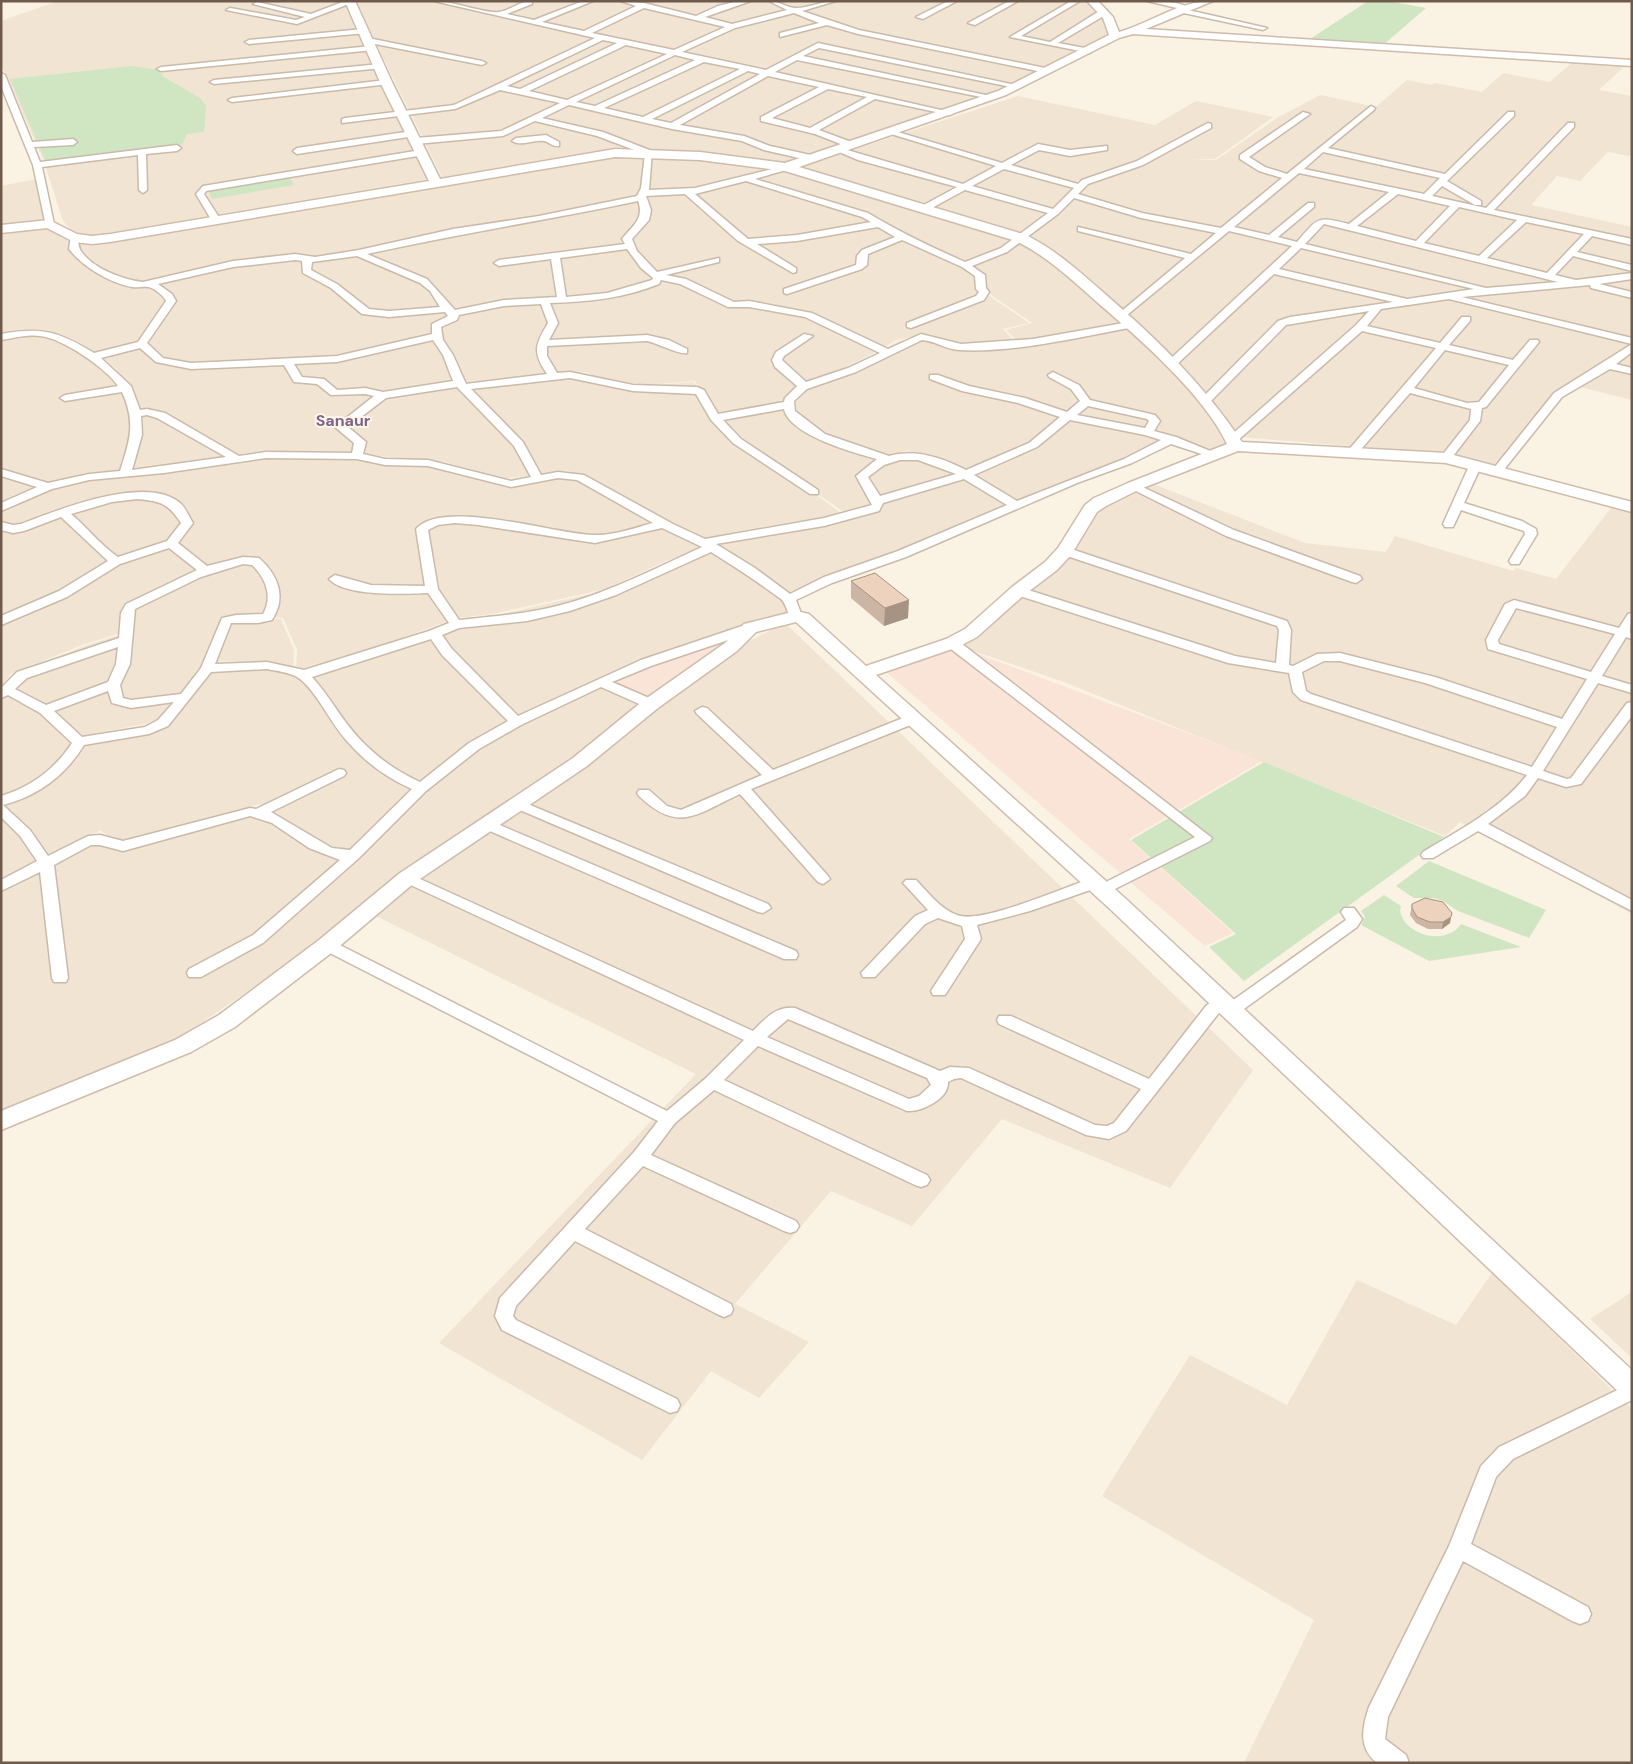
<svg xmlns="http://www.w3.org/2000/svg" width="1633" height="1764" font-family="'DM Sans',sans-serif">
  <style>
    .residential { fill: #f1e4d2 }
    .commercial { fill: #fae3d7 }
    .green { fill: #d0e6c3 }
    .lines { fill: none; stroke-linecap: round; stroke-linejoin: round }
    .street-casing { stroke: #cabaaa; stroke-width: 3 }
    .secondary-casing { stroke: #cfbcab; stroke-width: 3 }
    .street { fill: #fff; fill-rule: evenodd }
    .secondary { fill: #fff; fill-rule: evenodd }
    .wall { fill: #ccb5a3 }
    .shaded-wall { fill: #a69384 }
    .building { fill: #edd2bd; stroke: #a69384 }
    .labels { text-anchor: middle; stroke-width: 4; stroke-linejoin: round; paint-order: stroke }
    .far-district-label { font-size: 16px; font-weight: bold; fill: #80638c; stroke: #fdf6e9 }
  </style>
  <rect width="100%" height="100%" fill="#faf2e3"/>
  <path class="residential" d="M58,1H345L429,179L89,236L71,230L63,221L44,162L1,64V21Z
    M355,1H1089L1105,18L1112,34L988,96L782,163L619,147L442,177Z
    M1575,60L1628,63L1599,90L1632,96V153L1629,156L1608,152L1580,181L1557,176L1531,205L1632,227V400L1572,385L1501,468L1448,454L1240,437L1200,386L1127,314L1026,236L1072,201L1086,180L1143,160L1077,181L1054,210L1019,235L798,168L1018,96L1155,125L1196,101L1273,117L1215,159L1188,160H1216L1277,118L1320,95L1376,107L1407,80L1432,85L1435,83L1482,92L1503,73L1550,82Z
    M648,153L640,198L359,252L308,259L306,255L265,258L144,284L97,269L75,249V238L92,240L471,174Z
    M650,153L784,167L716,187L644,192Z
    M785,168L1020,238L961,263L929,250L856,209L829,204L748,179Z
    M37,179L53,219L1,226V186Z
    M746,179L878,220L792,236L747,240L689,192Z
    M686,192L746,241L793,237L879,221L974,271L980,286L976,292L988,295L1029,323L1003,329L1013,340L951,344L930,334L896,340L880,350L806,310L790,312L757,306L746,300L727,304L665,278L646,266L629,239L639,228L644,193Z
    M640,199L645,211L627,239L657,277L655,282L610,294L516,302L453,313L446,306L372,313L312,275L308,260Z
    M51,220L73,238L83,261L114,277L150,283L168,297L166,306L142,342L98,354L114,369L128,392L135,415L125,470L86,473L49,485L1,471V227Z
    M1022,239L1128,325L1050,338L1016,340L1006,330L1032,323L990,294L978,291L982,278L963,264Z
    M304,256L305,271L333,287L370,314L447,311L449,319L434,325L457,381L392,392L334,391L322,380H301L288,362H275L271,358L174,363L154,355L143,344L170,296L152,283L201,270Z
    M659,278L677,279L727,305L745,301L790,313L805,312L878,351L823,378L784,403L812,432L878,459L858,474L877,505L845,513L791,475L775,461L738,441L714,415L695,381L645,385L601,379L586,372L555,376L543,359L554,323L546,302L611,295Z
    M544,303L551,323L536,347L540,359L552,376L465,386L435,325L454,313L493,304Z
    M1129,326L1199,394L1233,441L1207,452L1172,438L1015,504L936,459L908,450L885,457L855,443L841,444L814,431L787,404L802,387L853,366L899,341L930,336L951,345L1033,342Z
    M141,344L173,365L287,363L296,379L320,381L332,392L381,395L338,426L358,443L356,454L262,451L128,470L132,450L131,391L116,369L100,354Z
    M585,373L600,380L645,386L694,382L711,416L842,514L824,519L797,521L739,531L704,542L568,471L537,475L466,387Z
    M457,382L523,450L534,475L503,479L446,462L359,454L361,442L343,429L376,399Z
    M287,451L413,459L445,463L503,480L567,472L710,547L668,560L606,589L492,614L457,618L385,644L296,670L297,650L283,618L222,616L208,662L196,670L184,696L118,699L114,692L130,630L82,645L11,674L1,686V508L62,482L232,456Z
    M908,452L935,459L1013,505L783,595L706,543L740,532L798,522L825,520L879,505L861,474L881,460Z
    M1,473L46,487L1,507Z
    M1153,484L1305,543L1386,552L1395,536L1513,571L1516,568L1556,579L1614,504L1632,508V914L1460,822L1445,836L1064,682L956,645L971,637L1073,554L1095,507Z
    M712,548L788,602L796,613L604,678L469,741L350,854L305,834L260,804L116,845L101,830L46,858L1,808V800L62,768L77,738L146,726L174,715L186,697L199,671L210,663L263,664L302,670L386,646L457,619L493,616L608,590L670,561Z
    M224,618L281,619L294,651L293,670L264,662L211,661Z
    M785,623L1253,1070L1170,1188L1002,1119L912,1226L831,1191L735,1304L809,1342L759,1398L711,1371L642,1460L439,1343L696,1074L370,913L738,647Z
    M128,632L116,700L182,697L171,714L145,724L75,737L59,768L1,798V687L5,686L13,675L84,646Z
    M605,680L649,704L407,872L285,966L176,1040L1,1110V812L44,862L101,833L115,847L192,824L259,807L302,836L351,856L472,742Z
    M1492,1273L1632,1409V1763H1244L1314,1620L1102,1496L1190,1355L1287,1405L1357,1280L1456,1325Z
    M1632,1292V1358L1590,1319Z"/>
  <path class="commercial" d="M746,628L651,703L608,679Z
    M954,645L1262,761L1129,839L1233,933L1205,946L885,671Z"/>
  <path class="green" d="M1368,1H1388L1426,8L1382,46L1307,41Z
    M132,66L158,70L164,77L200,98L206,106L204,132L187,134L182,145L46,162L10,79Z
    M288,174L294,185L212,199L206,187Z
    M1264,762L1444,837L1244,981L1209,947L1236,934L1131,840Z
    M1429,861L1546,910L1529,938L1458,911L1443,901L1434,898H1414L1396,886Z
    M1384,895L1401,906L1400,911C1405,936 1447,946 1461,924L1521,947L1429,961L1361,925L1365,917L1361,911Z"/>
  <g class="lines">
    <g class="street-casing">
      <path id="street" d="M345,1L354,2L297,24L226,10L230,8L296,20L305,17L253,4L257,2L311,14Z
        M434,1C452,1 487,14 499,12C511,10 520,1 532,1V4L507,14L534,20L583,1H593L542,22L584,31L636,6L621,1L644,3L696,16L718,6L738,1H751L705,17L732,24L787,10L769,1C779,1 787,8 796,8C808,8 823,1 836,1L802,11L859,30L1050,69L1051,71L1047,73L858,34L827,25L780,37V33L819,23L794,13L735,28L682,52L766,70L818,43L1020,86L1016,88L819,48L803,56L995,97L991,99L797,60L775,72L954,113L950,115L875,99L819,130L854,143V147L851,148L815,134L761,121V117L819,87L768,76L680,125L744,136L770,146L815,156L816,158L812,161L764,150L742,141L672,129L569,105L542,118L603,132L652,151L649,190L695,188L789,165V169L755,179L868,213C898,231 931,247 965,262L1001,248L1048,213L965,190L928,210H922V206L957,187L858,160L837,151V147L963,184L996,166L891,134V130L1002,163L1038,144L1070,150L1107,146V150L1070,156L1039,150L1011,165L1078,184L1082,180L1137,161L1208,123L1211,124V128L1143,165L1088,184L1078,194L1142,213L1221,228L1282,178L1259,171L1240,159V155L1303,112L1310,114L1249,157L1265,167L1287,174L1371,106L1375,108L1374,110L1328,148L1445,174L1508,112H1514V116L1447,181L1481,201V205H1475L1442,186L1432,196L1486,208L1568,123H1574V127L1494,210L1632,239V245L1592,236L1577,252L1632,265V271L1573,256L1555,275L1576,280L1632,273V279L1599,284L1632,292V298L1591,288L1590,285L1462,297L1632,338V352L1616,364L1632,368V374L1610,369L1562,397L1502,472H1494V468L1554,393L1632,344L1449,299L1381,309L1367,326L1440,343L1462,317H1470V321L1449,345L1513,360L1530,340H1538L1539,342L1486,407L1482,408L1480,421L1450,460H1442L1440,458L1470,420L1471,409L1410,393L1356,455L1352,456L1346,453L1436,348L1362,331L1237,441L1233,442L1227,439L1229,437L1356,325L1369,311L1286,325L1210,402H1202V398L1278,321L1290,317L1393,302L1274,274L1175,366H1167V362L1292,246L1229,231L1121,320L1117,319V315L1185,258L1078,231V227L1191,254L1216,233L1141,218L1074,198L1058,214L1007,252L972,266L985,275L986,288L989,292L984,300L911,328L907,327V323L976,296L979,292L976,289L975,276L962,267L902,240L868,254L867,265L862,269L787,294L784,293V289L856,265L857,256L862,250L895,237L878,227L797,241L757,244L796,268V272L793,273L738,241L685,194L646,196L651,210L649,220L632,239L637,251L657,272L719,258V262L666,275L686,279L734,302L749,301L812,313L888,349L921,334L961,344L1033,339L1129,322L1134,325L1129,328C1075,338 1013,353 959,350C945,349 935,341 922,340L856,372L807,389L794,401L795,411L825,434L889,456C915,448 943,458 966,470L1029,443L1060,417L1018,403L962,391L930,379V375H938L969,386L1025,398L1067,412L1080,401L1071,389L1049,377L1048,375L1053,372L1079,385L1090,400L1155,415L1160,421L1154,431L1176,437L1220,455L1214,458L1171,444L1132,463L1077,483L906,557L832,583L796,600L802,616L796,620C786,617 788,605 781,599C758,582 735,567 711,552L616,595L570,611L527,621L459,628L442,635L452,649L518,716L641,660L745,625H755L756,628L755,631L651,666L612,682L656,701L658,704L656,707H646L601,687L521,725L479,749L426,791L359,858L263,943L201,977H189L187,973L189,969L253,935L340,860L309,848L272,823L250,816L123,851L100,845H91L54,865L68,978L66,982H54L52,978L40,872L1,891V880L37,861L20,836L1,817V796C31,787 55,769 72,743L40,713L8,695L1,698V688L17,672L119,638L121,613L126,604L197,570L169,548L120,564L67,597L1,625V616L59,591L108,561L61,517L24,531L13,533L1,530V522L13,525L21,524C58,510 146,474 180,503C186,508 189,517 193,523L178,543L207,566L243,557L259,558C278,575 287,597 272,620L258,623H231L215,664L267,662L304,670L429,631L449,623L428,593C406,594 345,597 329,579L335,575L371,585L425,586L416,529C442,498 555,534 593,535C613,536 634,528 653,523L577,480L558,478L511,487L428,466L385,465L357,459L266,458L164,473L89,480L52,489L1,511V503L37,487L1,476V469L48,483L89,474L120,471C130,440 136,423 122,392L65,401L60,398L65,395L118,386C106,368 62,338 40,336C27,334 14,338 1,340V334C43,327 57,331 94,353L138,342L166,301C164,296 153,287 148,287C143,286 138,288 132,287C110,283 83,267 69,249L71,236H77C79,241 78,247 81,251C92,268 123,280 143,282L233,261L295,254L315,257L359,250L453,229L539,216L637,196L641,188L645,154L597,136L535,121L503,136L416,144L412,141L416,138L501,131L560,103L500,90L455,109L342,123V119L345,118L454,105L595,38ZM644,8L725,27L674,50L592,33ZM603,40L617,43L520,89L507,86ZM626,45L667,54L567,100L529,91ZM675,55L695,60L595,106L576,102ZM704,62L740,69L643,117L604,108ZM748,71L760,74L671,123L652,119ZM828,89L867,97L810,128L772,118ZM1323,152L1440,178L1424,194L1304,169ZM1004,169L1074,188L1053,209L972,186ZM1299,173L1389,192L1349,224C1316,216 1319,217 1297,242L1278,237L1314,207V203H1308L1269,235L1234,227ZM746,181L862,217L871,222L797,235L748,239L695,194ZM1398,194L1450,206L1416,241L1357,226ZM638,201C645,219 632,226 622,239L625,244L499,260L494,263L499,266L551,259L557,297L504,300L455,310L427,279L367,254C457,234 548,220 638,201ZM1459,207L1517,220L1479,256L1424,243ZM1526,222L1584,234L1547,273L1487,258ZM1324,224L1558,282L1486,288L1305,244ZM1301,248L1474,289L1407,299L1279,269ZM627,249L641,268L653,278L652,280L607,293L566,297L560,258ZM357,256L420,283L430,291L440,307L389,311L369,309L337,284L311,270L312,262ZM295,260L302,261L303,273L331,288L362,314L389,317L445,312L448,316L432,324V334L337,356L191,363L163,358L147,343L176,301L172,294L158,284L233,267ZM661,280L680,284L728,307H749L805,317L880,353L848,368L806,382L782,360L784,356L813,336L804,334L776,352L772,360L775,367L797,386L785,398L784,402L718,414L704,390L697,387L633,385L570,372L557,373L547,356V346L647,341C658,343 678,355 687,353V349L669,340L647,335L549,340L558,323L550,303C589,302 624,298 659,284ZM541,304L548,323C535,345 532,352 547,374L466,384L453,355L443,340L441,327L457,320L459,315L504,306ZM433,340L443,355L453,381L383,392L365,388L337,390L324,379L302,377L294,364L337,362ZM140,348L156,362L191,369L284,365L294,382L317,384L331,395L365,394L374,396L335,427L354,443L352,453L266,452L239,456L165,413L147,409L140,410L131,386L101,358ZM1445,350L1509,365L1479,402L1467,403L1414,388ZM570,378L633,391L696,394L711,420L733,443L810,494H818V490L741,439L723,420L784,409C789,435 855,453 877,459L856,476L872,505L824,518L705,539L673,524L584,475L558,472L541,475L523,442L471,389ZM457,387L514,446L531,477L511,481L428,460L385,459L363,454L366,442L348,427L386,398ZM1088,406L1147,419L1149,421L1145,428L1077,415ZM147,415L157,418L226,457L132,470L142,435L141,416ZM1070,420L1145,435L1161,440L1124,459L1017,501L974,475L1037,447ZM900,460H918L956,474L880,496L868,477L884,465ZM964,479L1007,505L898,551L824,577L790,594L755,568L716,544L824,526L879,511L883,503ZM137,499C160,501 168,503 181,523L167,541L118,557C100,545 87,527 71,514L112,502ZM455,523L478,525L595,543L662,528L702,547C656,568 610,592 561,605C528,614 494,616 459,620L438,589L428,530L438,525ZM243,564L252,565C266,578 273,597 263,614L236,615L222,618L201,668L181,694L131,700L123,698L120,685L130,664L135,609L201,577ZM431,639L442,655L508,721L469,743L420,782C391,769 366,749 347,724C335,708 325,691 312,677ZM118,647L116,664L108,682L46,705L15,689L27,678ZM267,669C277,671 288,672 297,677C315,688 331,724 347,741C365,762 387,778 412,789L350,850L332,848L271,812L344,776L346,773L344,770L339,769L256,809L250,808L123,841L100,835L88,836L48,856L30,830L3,805C38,796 65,776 84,745L149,734L168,726L211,672ZM108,691L112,703L131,708L174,702L158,720L145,727L82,737L54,711Z
        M948,1H957L923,19L916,17Z
        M1009,1H1018L975,25L968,23Z
        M1071,1H1080L1021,36L1050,42L1101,10H1107V14L1058,43L1090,49V53L1010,37Z
        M1147,1C1160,1 1178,1 1190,8L1188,10L1267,28L1263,30L1179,12L1175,10L1177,8Z
        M363,29H366V33L249,44L245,42L249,40Z
        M368,38L482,61L486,63L482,65L365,42V38Z
        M371,46L375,48L374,50L161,71L157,69L161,67Z
        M380,64L384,66L383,68L214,84L210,82L214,80Z
        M1,73L5,75L32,142L73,139L77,142L73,145L34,147L40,162L177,145L181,148L177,151L146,154L147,190L143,193L139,190L138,155L42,167L54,224L46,226L33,165L1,86Z
        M386,80L390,82L389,84L232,102L228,100L232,98Z
        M412,131L415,132V136L297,154L293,151L297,148Z
        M546,135L559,142V146C552,147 550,142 544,141C534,139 521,147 512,141L516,138Z
        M421,150L424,151V155L206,191L204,194L220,219L215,222L212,221L196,194L203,186Z
        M1476,461L1482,464L1464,503L1522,521L1536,529L1537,534L1519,564H1511L1509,561L1525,534L1524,531L1461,510L1453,527H1445L1443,524L1470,464Z
        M1134,483L1234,530L1360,576L1362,579L1356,583L1352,582L1226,536L1130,488L1128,486Z
        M1065,547L1287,621L1291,630L1289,665L1293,666L1317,654L1340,653L1435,677L1562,719L1587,679L1488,649L1486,640L1505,604L1514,600L1619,628L1628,614L1632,613L1630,631L1632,639L1626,637L1602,676L1632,685V693L1598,683L1543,771L1567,779L1571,778L1627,703L1632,702V716L1581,784L1566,787L1538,778L1525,796L1488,824L1632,900V911L1478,831L1433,858H1423L1421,855L1423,852C1459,830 1501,809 1527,775L1301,700L1293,692L1289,673L1228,663L1014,594L1012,591L1014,588H1022L1235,656L1276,663L1279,630L1277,626L1061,554L1059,551ZM1516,608L1615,634L1591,672L1499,644L1498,640ZM1324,661H1340L1425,683L1557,727L1532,767L1311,694L1306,691L1302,672Z
        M952,639L957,640L1212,838L1210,841L1107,893H1097L1094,890L1096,888L1030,911L977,925L981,939L945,995H933L931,991L965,939L962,926L938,918L925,924L875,977H863L861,973L915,916L928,910L906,886L903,883L906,880H916C928,892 940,909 957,915C982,925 1065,886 1094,878L1099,880L1100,885L1195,837L947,646L946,643Z
        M702,707L707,708L773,770L908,716H918L920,719L918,722L751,789L828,876L830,879L823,884L818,882L740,794C696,814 679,834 639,796L637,793L639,790H649L667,806L681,810L762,775L697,714L695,711Z
        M518,800L768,904L771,908L763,913L758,912L513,807L511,804L513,801Z
        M488,820L796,951L798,955L796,959H784L483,828L481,825Z
        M407,873L753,1031C766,1018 776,1006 795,1008L940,1071L950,1067L969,1068L1095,1125L1107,1126L1114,1123L1141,1089L999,1024L997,1020L999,1016H1011L1149,1079L1206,1006L1216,998H1228L1229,1003L1346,920L1341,912L1344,908H1354L1362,919L1357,927L1237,1014H1225L1223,1009L1218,1014L1126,1131L1109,1139L1086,1135L961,1078L954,1079L948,1082C949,1099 921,1112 907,1111L758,1046L724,1080L927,1175L930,1180L927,1185L921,1187L915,1185L714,1090L675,1123L651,1155L796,1221L799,1226L796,1231L790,1233L784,1231L643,1166L585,1229L731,1304L733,1309L731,1314L724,1317L717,1314L575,1241L516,1306L513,1316L516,1320L677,1399L680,1405L677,1411L670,1413L502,1330L495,1316L500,1298L634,1152L658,1121L322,949L319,945L322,941H332L667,1111L706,1078L744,1040L402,881L400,878ZM788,1019L927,1078L931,1085L919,1096L909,1099L767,1037Z
        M1632,1383V1400L1513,1459L1496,1477L1471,1544L1588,1607L1591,1614L1588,1621L1580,1624L1572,1621L1463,1561L1388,1717L1385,1739L1406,1755L1409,1763H1377C1358,1748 1362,1728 1369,1707L1449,1546L1481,1466L1499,1447Z"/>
    </g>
    <g class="secondary-casing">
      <path id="secondary" d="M345,1H355L392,82L440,179L615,149L700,152L785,163L998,91L1109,35L1103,18L1087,1H1098L1113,17L1119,32C1151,23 1178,1 1213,1L1146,29L1632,60V66L1133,34L1119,38L1006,95L799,167L1026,235C1056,250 1080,272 1105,294C1157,339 1204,385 1242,442L1446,453L1632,502V512L1446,463L1238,451L1140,489L1106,506L1097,512L1071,555L1057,570L1024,595L977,637L958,647L876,675L1126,899L1632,1370V1398L1622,1395L1110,909L796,622L756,632L737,651L658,708L587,766L414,883L335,950L235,1027L191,1052L1,1130V1111L175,1040L219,1015L319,940L400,873L573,758L644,700L725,643L744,624L796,611L809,614L866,666L946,639L965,629L1012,587L1045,562L1058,548L1085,505L1094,498L1128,483L1227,444C1205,396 1139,338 1098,303C1072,280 1047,256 1016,241L785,171L700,160L615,157L110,242L92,244L74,242L47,228L1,233V225L49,220L77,234L92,236L110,234L429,181L380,82Z"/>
    </g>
    <use href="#street" class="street"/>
    <use href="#secondary" class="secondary"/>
  </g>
  <path class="wall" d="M851,581L908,618L884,626L851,598Z
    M1412,904L1451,917L1450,923L1442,929H1428L1416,923L1410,915Z"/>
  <path class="shaded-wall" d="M909,600L908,618L884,626L885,608Z
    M1451,917L1450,923L1442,929L1443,922Z"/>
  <path class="building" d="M875,573L909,600L885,608L851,581Z
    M1425,898L1443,902L1452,913L1451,917L1443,922H1430L1417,917L1412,908V904Z"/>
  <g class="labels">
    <g class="far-district-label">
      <text x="343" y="426">Sanaur</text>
    </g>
  </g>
  <rect width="1633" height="1764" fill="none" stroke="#705a4b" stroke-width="5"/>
</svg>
